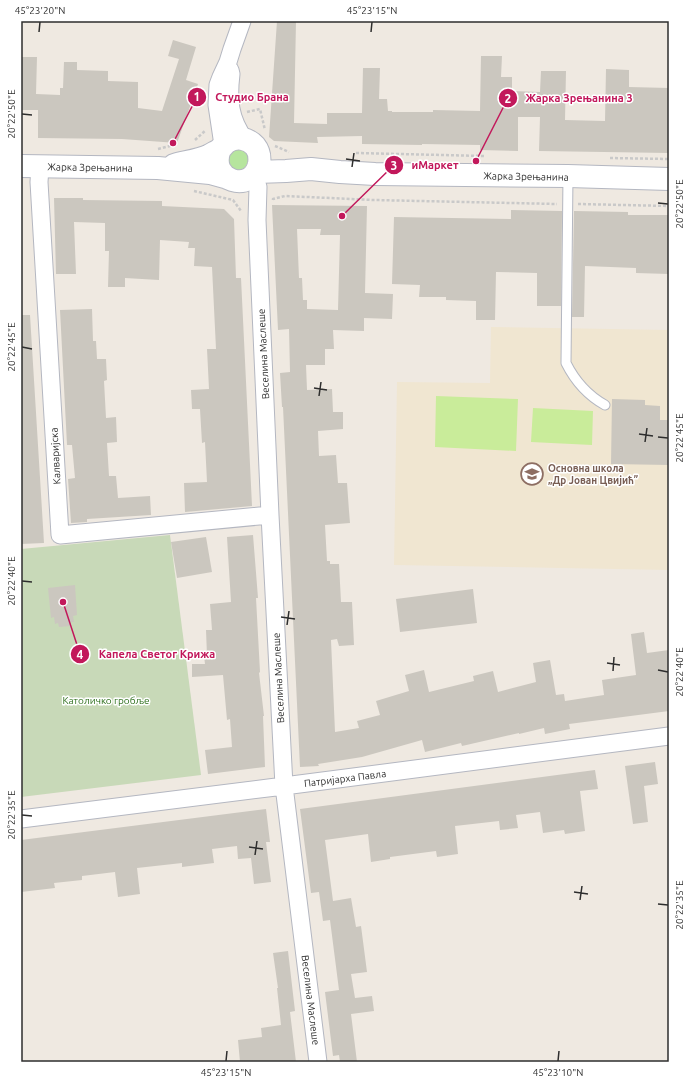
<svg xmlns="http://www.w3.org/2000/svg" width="690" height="1083" font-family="Ubuntu,sans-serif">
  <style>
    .education { fill: #f0e6d1 }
    .green { fill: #b6e59e }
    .cemetery { fill: #c8d9b8 }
    .pitch { fill: #c9ec9a }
    .building { fill: #cbc7bf; fill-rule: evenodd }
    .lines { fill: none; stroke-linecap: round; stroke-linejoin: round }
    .lane-casing { stroke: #b4b7c1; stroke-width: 11 }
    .street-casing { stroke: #b4b7c1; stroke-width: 19 }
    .secondary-casing { stroke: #b4b7c1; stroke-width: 24 }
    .path { stroke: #c9c9c9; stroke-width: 2.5; stroke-dasharray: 3 2; stroke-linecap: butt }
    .lane { stroke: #fff; stroke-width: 9 }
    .street { stroke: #fff; stroke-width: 17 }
    .secondary { stroke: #fff; stroke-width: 22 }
    .ticks { fill: none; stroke: #2e2e2e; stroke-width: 1.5 }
    .labels { text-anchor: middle; stroke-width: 3; stroke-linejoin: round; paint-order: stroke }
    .street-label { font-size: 10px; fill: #2e2e2e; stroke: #fff }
    .education-label { font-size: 10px; font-weight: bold; fill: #785e54; stroke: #fff; text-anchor: start }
    .park-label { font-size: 10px; fill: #2c6e1b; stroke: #fff }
    .leader { fill: none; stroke: #c2185b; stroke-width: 1.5 }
    .callout-dot { fill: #c2185b; stroke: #fff; stroke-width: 1.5 }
    .mark-label { font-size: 12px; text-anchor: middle; font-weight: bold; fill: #fff }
    .callout-label { font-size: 11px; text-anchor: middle; font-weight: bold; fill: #c2185b; stroke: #fff; stroke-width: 3; stroke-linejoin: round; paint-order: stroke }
    .neatline { fill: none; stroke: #2e2e2e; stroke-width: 1.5 }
    .ticks-label { font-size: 10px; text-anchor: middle; fill: #2e2e2e }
  </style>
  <rect width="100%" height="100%" fill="#efe9e1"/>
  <path class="education" d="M491,327L669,330V570L394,565L397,382L490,383Z"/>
  <path class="green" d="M232,149H243C244,150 246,152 247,154C251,161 245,171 237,170C234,170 231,167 228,165L227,155Z"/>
  <path class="cemetery" d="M170,535L201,775L21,797V549Z"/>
  <path class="pitch" d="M436,396L518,399L516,451L435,447Z
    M533,408L593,411L592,445L531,442Z"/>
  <path class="building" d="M277,21H296L294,123L327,124V113H362L363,68H380L379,99H387L388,111H392V112H433V110L480,111L481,56H502L501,77H512V91L540,92L541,71H566L565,120L605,121L606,69L629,70V87L669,88V153L539,151L540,117H518V151L480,150V145L422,144V145L362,144V136L317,137L318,143L274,141L269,137Z
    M173,40L196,47L186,80L198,84L177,143L122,139L38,138V110H21V57H37L36,94L60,95V88H63L64,62H77V70L108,71V81L138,82V108L162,111L179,59L168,56Z
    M54,198H83V200L162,201V206L224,209L234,219L236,278H241L252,506L185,512L184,483L207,482L205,442L202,443L200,409H192L191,390L209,389L207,349H216L212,267L194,266L195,248H188L189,242L160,240L159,280L125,278V287H108L109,251H105V223L74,222L76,274H56Z
    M272,205L367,206L365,293L393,294L392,319L364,318V331L333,330L334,349H325V365H306L307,390L332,389L333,412H343V429L318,431L319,456L336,455L338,483H347L349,511L350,523L325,525L327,561H330V564H339L341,602H352L354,645L339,646L337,639L331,640L335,732L359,728L357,721L380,715L376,701L409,691L405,675L424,670L429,692L474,681L473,676L493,671L498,692L536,682L533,663L550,660L556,695L564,694L565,701L604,695L602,680L636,675L631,634L644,632L647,653L669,650V711L569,724L570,729L545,734L544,728L519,734V733L462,746L461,743L425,752L422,740L362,757L318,764L319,766L300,767L283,407H282L280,373L290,372L289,329L278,330ZM297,229H321L320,235H340L338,310L307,309V300H303L302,278H299Z
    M511,210L562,211L561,306H537V273L496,272L495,320H476V301L446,300V297H419L420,285L392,284L394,217L511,219Z
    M574,211L628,212V215H669V274L636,273V268L585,266L584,317H572Z
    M92,309L93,341H96L97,359H106L107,380L104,381L106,418L116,417L117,442L107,443L109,476H116L118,498L150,496L151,515L87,519V522L71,523L68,479L75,478L72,445H67L60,310Z
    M21,315H30L44,543L21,544Z
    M612,399L645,400V405L660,406V420H669V465L611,464Z
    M253,535L258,598H256L260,672L259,673L264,716H263L265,767L208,774L205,750L232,747L230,719L227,720L223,675L192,677V664H205L204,656H207L206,630H212L210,604L231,602L227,537Z
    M206,537L212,572L177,578L171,542Z
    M75,585L77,615L73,616L74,622H70L71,626L59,627L58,623L55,624L54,617L51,618L48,588Z
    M473,589L477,623L400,632L396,599Z
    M655,762L658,784L644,786L648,822L633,824L625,766Z
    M595,770L598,789L580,791L585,831L565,834L564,830L543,833L540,812L516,815L518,828L500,830L499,821L455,826L458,854L437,857L436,851L390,857V859L371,862L368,834L325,840L333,901L351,898L356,927L361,926L367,972L351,974L355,998L372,996L374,1011L351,1014L357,1062H340L339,1055L333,1056L325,992L339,990L330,920L323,921L319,892L311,893L300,809Z
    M266,809L270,842H266L271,882L254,884L251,858L238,859L237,846L212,849L214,863L182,867V863L137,868L140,894L118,897L115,872L82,876V880L54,883L55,888L21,892V840Z
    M288,951L295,1011L290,1012L296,1062H240L238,1040L262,1037L261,1028L281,1025L277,988H278L273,953Z"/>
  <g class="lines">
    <g class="lane-casing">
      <path id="lane" d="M568,176L566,363C575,381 587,395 605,405"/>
    </g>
    <g class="street-casing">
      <path id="street" d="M230,70L231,74C228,99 229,118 245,140
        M223,145L217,105L218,85L221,77L228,62L232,49L242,21
        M40,167L39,182L60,535L270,515
        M254,174L258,187L257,220L270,515L284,786L318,1062
        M21,819L284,786L669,736"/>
    </g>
    <g class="secondary-casing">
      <path id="secondary" d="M174,165C185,162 200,160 210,155C213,153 218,151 220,149C223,147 224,144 227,142C236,136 248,138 255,146C259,151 260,158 259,164C253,194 207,182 220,149
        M21,166L158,168L210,173L228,178
        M256,172L286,171L311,169L340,172L375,174L568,176L669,179"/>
    </g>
    <path class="path" d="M247,112L260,109L265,130
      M195,140L206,130
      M275,146L289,152
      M158,149L170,146
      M356,153L485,156
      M610,158L669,159
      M194,191L233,200L241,211
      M273,200V199L285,196L374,200L557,204
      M578,204L669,206"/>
    <use href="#lane" class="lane"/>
    <use href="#street" class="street"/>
    <use href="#secondary" class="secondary"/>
  </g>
  <path class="ticks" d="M39,32L40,22M371,32L372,22M22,114L32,115M346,159L360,161M352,167L354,153M658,203L668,204M22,347L32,349M314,388L327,390M319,396L321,382M639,434L653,436M658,437L668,438M645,442L647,428M22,581L32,582M281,617L295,619M287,625L289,611M607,663L620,665M658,670L668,672M613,671L614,657M22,815L32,816M249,847L263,849M255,855L257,841M574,892L588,894M580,900L582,886M658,904L668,905M226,1061L227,1051M558,1061L559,1051"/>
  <defs>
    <g id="school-ring" transform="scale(1.15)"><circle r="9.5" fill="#fff" stroke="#8d6e63" stroke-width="1.5"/><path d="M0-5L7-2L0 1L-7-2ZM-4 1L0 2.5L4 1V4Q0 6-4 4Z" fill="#8d6e63"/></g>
  </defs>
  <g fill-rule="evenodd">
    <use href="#school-ring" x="532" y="474"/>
  </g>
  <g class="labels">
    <g class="street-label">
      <text transform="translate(90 167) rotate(1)" y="4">Жарка Зрењанина</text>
      <text transform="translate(526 176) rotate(1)" y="4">Жарка Зрењанина</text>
      <text transform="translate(263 354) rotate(-93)" y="4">Веселина Маслеше</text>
      <text transform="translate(55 456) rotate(-93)" y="4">Калваријска</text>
      <text transform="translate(278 678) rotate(-93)" y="4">Веселина Маслеше</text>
      <text transform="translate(345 778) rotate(-7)" y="4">Патријарха Павла</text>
      <text transform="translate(311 1000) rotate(83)" y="4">Веселина Маслеше</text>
    </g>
    <g class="education-label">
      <text x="548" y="472">Основна школа<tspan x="548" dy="12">„Др Јован Цвијић”</tspan></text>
    </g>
    <g class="park-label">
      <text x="106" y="704">Католичко гробље</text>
    </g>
  </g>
  <path class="leader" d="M173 143L197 97M476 161L508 98M342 216L394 165M63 602L80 654"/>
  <g class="callout-dot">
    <circle cx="173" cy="143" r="4"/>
    <circle cx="476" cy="161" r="4"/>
    <circle cx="342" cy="216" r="4"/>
    <circle cx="63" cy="602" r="4"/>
    <circle cx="197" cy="97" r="10"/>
    <circle cx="508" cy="98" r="10"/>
    <circle cx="394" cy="165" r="10"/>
    <circle cx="80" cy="654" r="10"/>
  </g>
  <g class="mark-label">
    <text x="197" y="101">1</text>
    <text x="508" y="103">2</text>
    <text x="394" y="170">3</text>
    <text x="80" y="659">4</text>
  </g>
  <g class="callout-label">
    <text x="252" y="101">Студио Брана</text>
    <text x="579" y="102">Жарка Зрењанина 3</text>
    <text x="435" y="169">иМаркет</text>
    <text x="157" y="658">Капела Светог Крижа</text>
  </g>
  <rect width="690" height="1083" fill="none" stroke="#ffffff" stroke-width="44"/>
  <rect x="22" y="22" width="646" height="1039" class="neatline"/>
  <g class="ticks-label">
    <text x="40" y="14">45°23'20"N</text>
    <text x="372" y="14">45°23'15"N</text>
    <text transform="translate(11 114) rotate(-90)" y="4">20°22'50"E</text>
    <text transform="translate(679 204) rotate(-90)" y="4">20°22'50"E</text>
    <text transform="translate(11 347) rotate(-90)" y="4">20°22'45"E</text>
    <text transform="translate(679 438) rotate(-90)" y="4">20°22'45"E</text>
    <text transform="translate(11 581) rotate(-90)" y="4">20°22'40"E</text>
    <text transform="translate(679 672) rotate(-90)" y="4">20°22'40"E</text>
    <text transform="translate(11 815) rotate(-90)" y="4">20°22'35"E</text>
    <text transform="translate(679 905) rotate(-90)" y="4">20°22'35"E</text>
    <text x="226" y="1076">45°23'15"N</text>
    <text x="558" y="1076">45°23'10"N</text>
  </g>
</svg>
